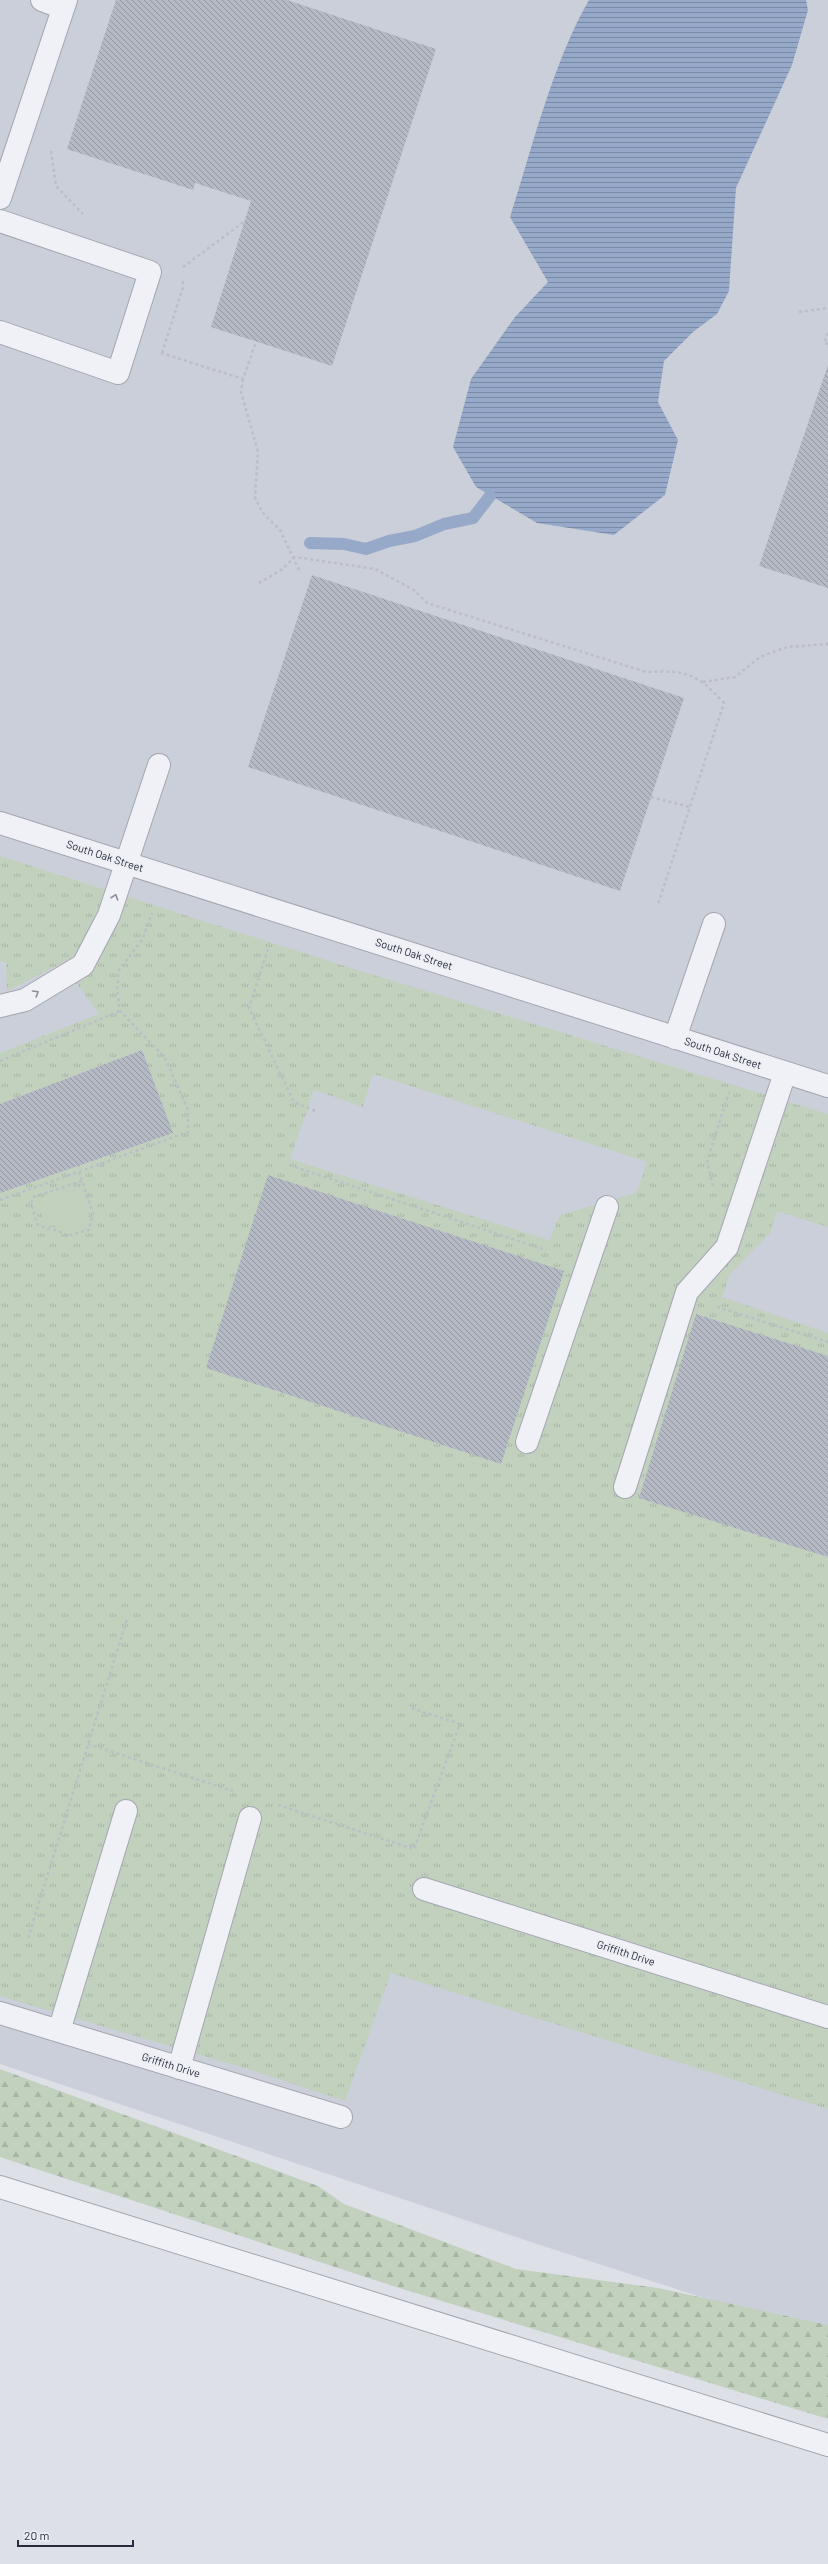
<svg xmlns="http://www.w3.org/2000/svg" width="828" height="2564" font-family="Barlow,sans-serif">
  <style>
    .built { fill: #cbcfd9 }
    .grass { fill: url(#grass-tufts); fill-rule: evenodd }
    .forest { fill: url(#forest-firs) }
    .park { fill: #c1d1be }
    .water { fill: url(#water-rules) }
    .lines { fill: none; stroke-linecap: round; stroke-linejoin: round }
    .stream { stroke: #97a9c8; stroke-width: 12 }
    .building { fill: url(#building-back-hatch) }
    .minor-casing { stroke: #a3a6b1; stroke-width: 24 }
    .path { stroke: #bcbec6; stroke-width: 2.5; stroke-dasharray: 3 3; stroke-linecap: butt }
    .minor { stroke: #f0f1f6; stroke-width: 22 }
    .oneway { stroke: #8c8e9a }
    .labels { text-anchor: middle; stroke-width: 3.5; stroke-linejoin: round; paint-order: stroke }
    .street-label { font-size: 11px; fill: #272c3e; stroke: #edeff5 }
  </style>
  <defs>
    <pattern id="grass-tufts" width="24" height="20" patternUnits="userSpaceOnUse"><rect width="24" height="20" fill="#c1d1be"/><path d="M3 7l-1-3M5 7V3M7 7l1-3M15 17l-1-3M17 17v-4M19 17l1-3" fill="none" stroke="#a6b4a4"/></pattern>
    <pattern id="forest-firs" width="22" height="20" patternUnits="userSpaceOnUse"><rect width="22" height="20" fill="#c1d1be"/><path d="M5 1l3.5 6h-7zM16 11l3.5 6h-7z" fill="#a6b4a4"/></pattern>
    <pattern id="water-rules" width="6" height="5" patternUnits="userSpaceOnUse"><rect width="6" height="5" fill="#97a9c8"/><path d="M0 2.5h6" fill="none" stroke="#7b8aa4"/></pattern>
    <pattern id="building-back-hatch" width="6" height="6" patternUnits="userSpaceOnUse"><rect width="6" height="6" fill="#b4b9c4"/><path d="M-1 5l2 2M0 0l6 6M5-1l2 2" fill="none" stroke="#9297a1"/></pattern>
  </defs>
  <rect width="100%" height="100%" fill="#dde0e7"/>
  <path class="built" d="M0,0H828V2338L540,2245L0,2064Z"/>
  <path class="grass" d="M0,856L351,968L828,1114V1227L777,1211L770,1233L730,1274L722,1297L828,1333V2109L391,1973L345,2101L254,2071L0,1996V1193L173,1133L142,1050L0,1104V1053L99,1014L62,963L7,991L6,962H0ZM373,1074L647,1162L636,1193L560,1215L549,1240L290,1159L314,1090L363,1107Z"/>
  <path class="forest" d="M0,2069L318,2186L344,2204L516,2269L658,2288L828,2325V2419L396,2287L0,2157Z"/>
  <path class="park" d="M78,1186L89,1215L86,1225L71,1230C60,1224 55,1228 46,1224L37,1205V1201Z"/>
  <path class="water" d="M589,0H806L808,10L792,65L736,188L729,291L717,314L693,332L664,361L658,402L678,440L665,495L614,535L537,523L476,487L453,447L471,379L515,317L548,282L510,217C532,148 553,62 589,0Z"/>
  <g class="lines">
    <path class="stream" d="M310,543L344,544L366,549L389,541L415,536L444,524L473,518L490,496"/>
  </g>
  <path class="building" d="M116,0H287L436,49L332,366L211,327L251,201L195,183L193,190L67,149Z
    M828,365V588L759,566Z
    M312,575L684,698L620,891L248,767Z
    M142,1050L173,1133L0,1193V1104Z
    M268,1175L564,1271L501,1464L206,1368Z
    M696,1314L828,1356V1557L639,1498Z"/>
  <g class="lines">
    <g class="minor-casing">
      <path id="minor" d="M42,0L63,8
        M0,198L66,0
        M0,221L150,272L118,373L0,332
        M0,823L828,1086
        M0,1006L25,1000L83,965L109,915L159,765
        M675,1038L714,924
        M527,1442L607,1207
        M625,1487L687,1292L727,1247L785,1073
        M424,1889L828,2017
        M0,2013L341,2117
        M59,2031L126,1811
        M179,2068L250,1818
        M0,2187L828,2445"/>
    </g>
    <path class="path" d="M51,151L56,186L83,214
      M183,267L245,221
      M799,312L828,308
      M828,333L824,343L828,344
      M161,353L243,379L256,342
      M162,353L183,287V279
      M243,379L241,392L258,452L255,497L262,512L280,530L300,572
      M259,583L281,570L295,557L375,569L414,590L427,603L646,672C687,670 696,673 724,703L658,904
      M703,682L735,677L760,657L787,647L828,644
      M651,797L690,807
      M268,949L249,1008L294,1102L315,1111
      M0,1061L120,1011
      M295,1167L546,1250
      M79,1172L93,1213L89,1230L66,1236C58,1228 47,1230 37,1224L31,1203L34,1197L82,1181
      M713,1186L707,1161L729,1092
      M0,1200L188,1132V1110L165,1058L120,1011L117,990L119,970L142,940L152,913
      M717,1307L828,1342
      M88,1744L233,1791
      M278,1805L414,1849L460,1724L411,1708
      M28,1938L127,1619"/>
    <use href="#minor" class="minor"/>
  </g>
  <defs><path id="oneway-chevron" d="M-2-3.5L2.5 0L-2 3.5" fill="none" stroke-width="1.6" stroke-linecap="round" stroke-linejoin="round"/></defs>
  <g class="oneway">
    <use href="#oneway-chevron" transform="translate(115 897) rotate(-71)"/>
    <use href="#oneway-chevron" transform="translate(36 993) rotate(-31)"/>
  </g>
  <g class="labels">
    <g class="street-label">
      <text transform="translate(105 856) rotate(18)" y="4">South Oak Street</text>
      <text transform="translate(414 954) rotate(18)" y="4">South Oak Street</text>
      <text transform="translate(723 1053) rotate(18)" y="4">South Oak Street</text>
      <text transform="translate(626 1953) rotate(18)" y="4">Griffith Drive</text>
      <text transform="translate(171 2065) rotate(17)" y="4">Griffith Drive</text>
    </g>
  </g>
  <path d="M18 2540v6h115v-6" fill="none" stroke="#272c3e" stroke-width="2"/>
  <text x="24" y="2540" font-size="12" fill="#272c3e" stroke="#edeff5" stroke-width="3" paint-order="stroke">20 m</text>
</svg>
